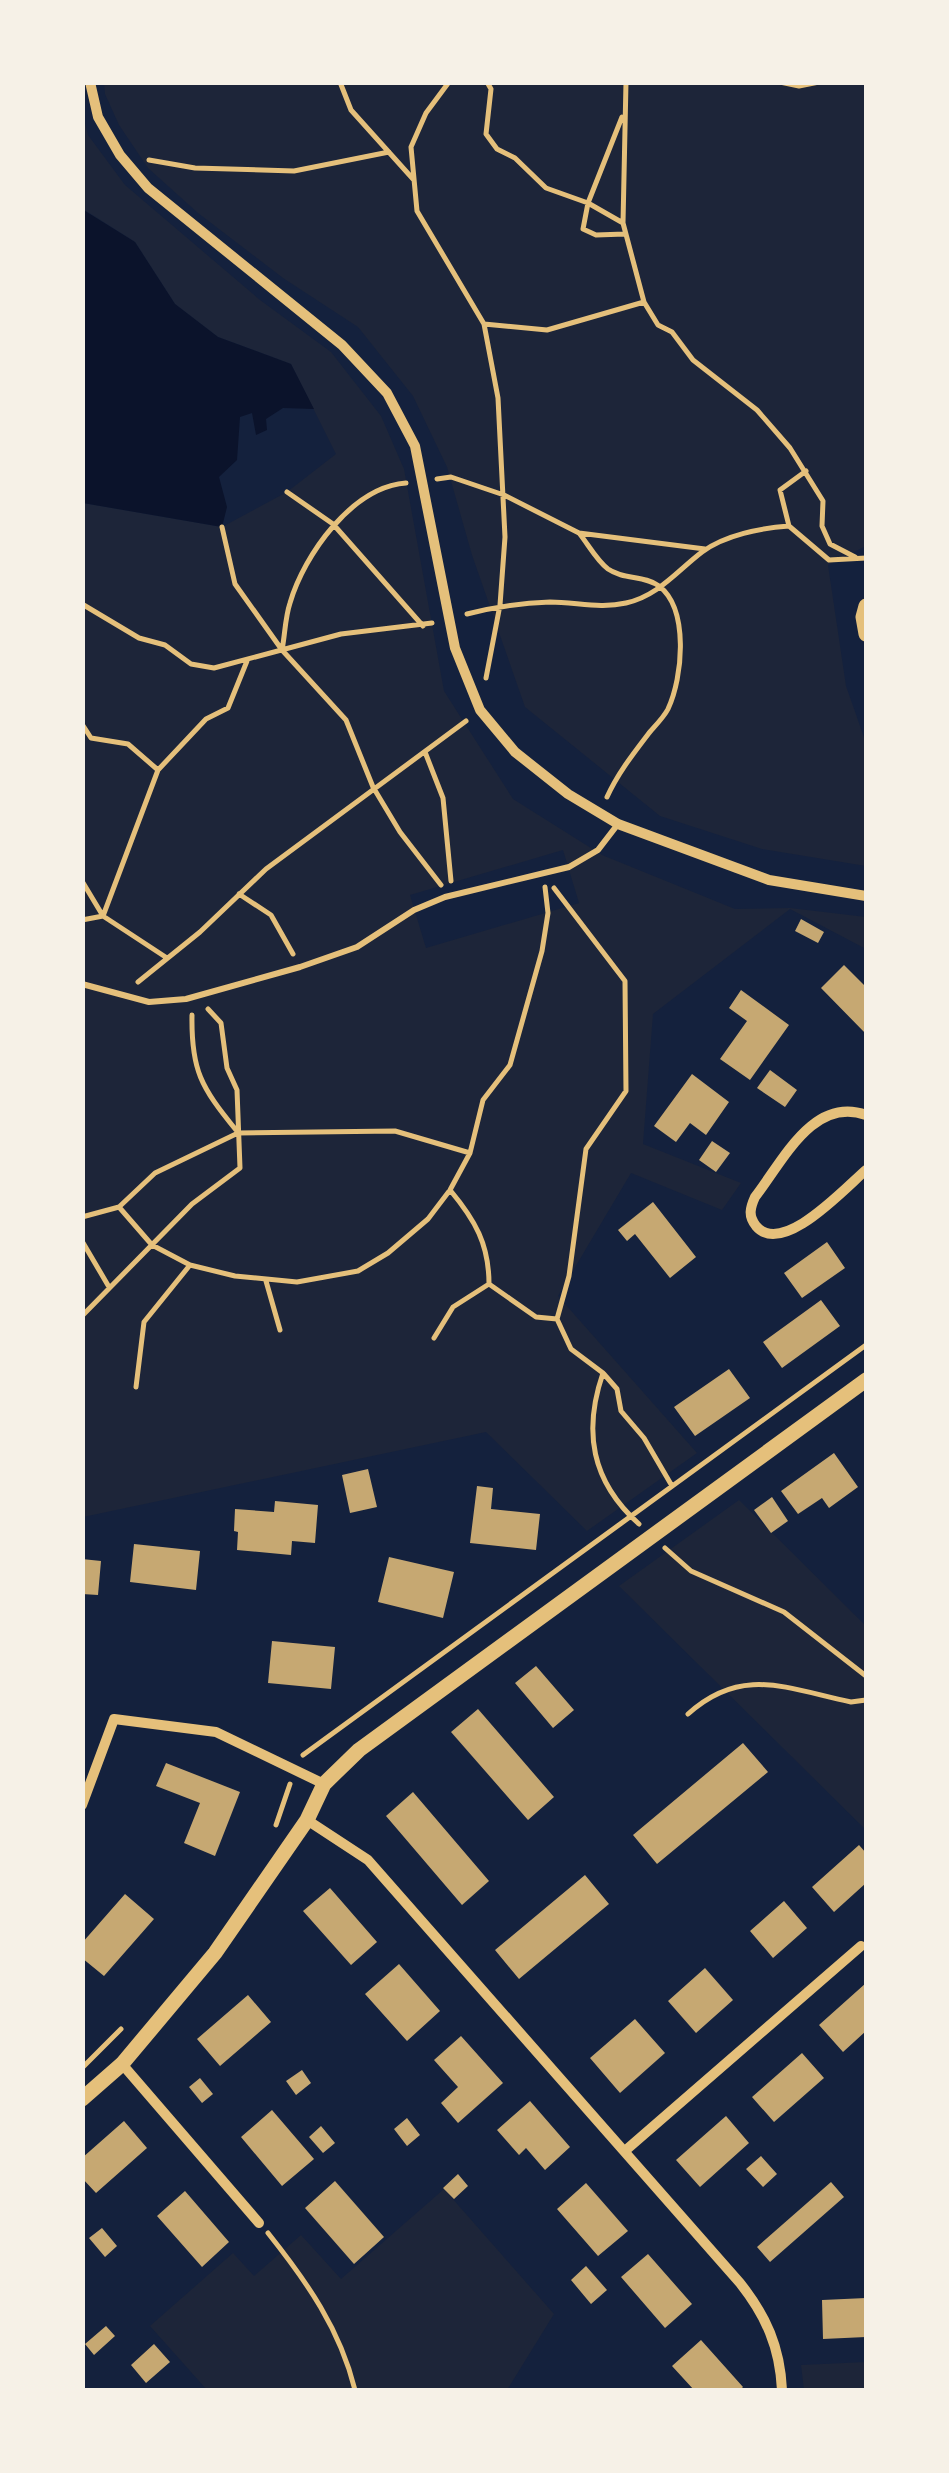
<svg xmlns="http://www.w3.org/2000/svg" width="949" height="2473" font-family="Mulish,sans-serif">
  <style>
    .green { fill: #1d2539; fill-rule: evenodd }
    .water { fill: #0b132b }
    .building { fill: #c6a872 }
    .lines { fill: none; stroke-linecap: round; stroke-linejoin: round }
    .path { stroke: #e5c07b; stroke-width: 5 }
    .service { stroke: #e5c07b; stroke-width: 6 }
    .minor { stroke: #e5c07b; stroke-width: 10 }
    .tertiary { stroke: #e5c07b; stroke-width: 15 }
  </style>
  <rect width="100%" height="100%" fill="#14213d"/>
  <path class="green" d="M104,83H866V546L828,565L846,686L866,743V866L762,849L660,816L525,707L472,555L447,467L413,396L358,327L283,278L198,213L148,168L119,125L105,94Z
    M82,111L88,135L125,185L260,300L331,352L381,416L404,469L444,691L513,799L602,855L735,909L790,908L866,917V949L790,909L653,1014L643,1144L741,1183L722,1210L631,1173L558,1296L697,1453L587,1531L486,1432L83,1517V503L222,527L287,492L336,454L291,364L218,337L175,304L135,242L83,209ZM563,850L579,903L426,948L410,895Z
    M739,1500L866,1626V1830L619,1586Z
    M444,2189L554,2314L507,2390H207L150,2326L233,2253L254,2276L301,2235L341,2279Z
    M866,2362V2390H804L801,2365Z"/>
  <path class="water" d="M82,209L135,242L175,304L218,337L291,364L314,409L283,408L266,419L267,430L256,435L252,413L240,417L237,460L219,477L227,507L222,527L83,503Z"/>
  <path class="building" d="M801,919L824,932L818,943L795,931Z
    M844,965L866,987V1034L821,988Z
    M741,990L789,1025L750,1080L720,1059L747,1021L729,1008Z
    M770,1070L797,1090L785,1107L757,1088Z
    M692,1074L729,1102L706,1135L690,1123L676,1142L654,1126Z
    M712,1141L730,1153L716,1172L699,1160Z
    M653,1202L696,1257L670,1278L635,1234L627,1241L618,1230Z
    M827,1242L845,1268L802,1298L784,1273Z
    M821,1300L840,1326L782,1368L763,1342Z
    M729,1369L750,1398L695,1436L674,1407Z
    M834,1453L858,1487L829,1508L822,1498L798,1514L781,1491Z
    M368,1469L377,1507L350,1513L342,1475Z
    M477,1486L493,1488L491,1509L540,1514L536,1550L470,1543Z
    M772,1497L788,1521L771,1533L754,1510Z
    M275,1501L318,1505L315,1543L292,1541L291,1555L237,1550L238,1532L234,1531L235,1509L274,1512Z
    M134,1544L200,1551L196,1590L130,1582Z
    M389,1557L454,1572L443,1618L378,1602Z
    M82,1559L101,1561L98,1595L82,1594Z
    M272,1641L335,1647L331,1689L268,1683Z
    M536,1666L574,1710L553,1728L515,1683Z
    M478,1709L554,1797L528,1820L451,1732Z
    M743,1743L768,1772L657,1864L633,1835Z
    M166,1763L240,1792L215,1856L184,1843L200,1803L156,1786Z
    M413,1792L489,1881L462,1905L386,1816Z
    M859,1845L866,1853V1883L834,1912L812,1887Z
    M585,1875L609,1904L519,1979L495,1950Z
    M330,1888L377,1942L351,1965L303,1911Z
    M125,1894L154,1919L104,1976L82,1958V1943Z
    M784,1901L807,1928L773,1958L750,1931Z
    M399,1964L440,2011L407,2041L365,1994Z
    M705,1968L733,2000L696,2033L668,2001Z
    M866,1983V2031L843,2052L819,2025Z
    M248,1995L271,2022L220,2066L197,2039Z
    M635,2019L665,2053L620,2093L590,2058Z
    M461,2036L503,2083L458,2123L441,2103L458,2087L434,2060Z
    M802,2053L824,2078L774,2122L752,2097Z
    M302,2070L311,2083L296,2095L286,2081Z
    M200,2078L213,2094L202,2103L189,2087Z
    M530,2101L570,2147L545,2170L526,2148L519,2155L497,2130Z
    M272,2110L314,2159L282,2186L241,2137Z
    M726,2116L749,2143L700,2187L676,2160Z
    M407,2118L420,2135L407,2146L394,2129Z
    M124,2121L147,2148L96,2193L82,2178V2158Z
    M321,2126L335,2143L323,2153L309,2137Z
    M761,2156L777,2174L763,2187L746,2169Z
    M458,2174L468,2186L454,2199L443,2188Z
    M335,2181L384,2237L354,2264L305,2208Z
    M831,2182L844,2197L770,2262L757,2247Z
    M586,2183L628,2231L598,2256L557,2209Z
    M185,2191L229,2242L202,2267L157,2216Z
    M102,2228L117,2246L105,2257L89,2238Z
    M648,2254L692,2304L665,2328L621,2277Z
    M586,2266L607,2290L591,2304L571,2280Z
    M866,2298V2337L823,2339L822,2300Z
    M106,2326L115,2336L94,2355L85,2344Z
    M701,2340L743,2387L740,2390H694L672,2366Z
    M154,2344L170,2362L146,2383L131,2365Z"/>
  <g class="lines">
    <path class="path" d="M340,82L351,110L413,179
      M449,82L426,113L411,147L417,211L484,324L498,398L505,537L500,605L486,678
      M487,82L491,89L486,134L497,149L515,158L546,188L588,203L623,223
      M626,82L623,223L644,302L658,325L672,332L693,360L757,410L790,448L823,501L822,526L830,544L855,557
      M780,82L799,86L819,82
      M622,117L588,203L583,229L596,235L625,234
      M149,160L195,168L294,171L389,152
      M484,324L547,330L644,302
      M437,479L451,477L504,495L579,533L705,549
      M287,492L333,524L423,626
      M789,526L780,490L806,471
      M222,527L235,584L282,650L346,720L373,787L400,832L441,885
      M579,533C588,544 597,561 608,569C624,580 644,575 659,586C689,609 683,677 668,709C664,717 655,726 649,733C633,754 618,773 607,797
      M82,604L139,638L165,645L191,664L214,668L341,634L432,623
      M467,614C495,607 521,603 550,602C576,602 600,609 626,603C658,596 677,571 702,552C725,535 761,528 789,526L829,560L866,558
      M282,650C285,635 285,618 290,603C304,555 352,487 406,483
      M82,724L91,738L128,744L158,770
      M425,752L443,798L451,881
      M82,881L103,916L167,958
      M554,888L625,981L626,1091L586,1149L569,1276L557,1319L571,1349L603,1373L617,1389L621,1411L644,1438L672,1486
      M239,894L271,915L293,954
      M103,916L158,770L206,719L228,708L247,661
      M82,920L103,916
      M138,982L200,932L266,869L466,721
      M192,1015C191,1070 201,1087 236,1130
      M450,1190C475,1220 489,1244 489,1284L536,1317L557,1319
      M119,1207L152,1245L190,1265L235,1276L297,1282L358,1271L388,1253L428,1219L450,1190L470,1153L483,1100L510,1065L542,951L548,913L545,887
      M82,1217L119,1207L155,1173L238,1133L395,1131L470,1153
      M82,1241L109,1287
      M266,1281L280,1330
      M82,1316L192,1204L240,1168L237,1090L227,1068L221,1023L208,1009
      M434,1338L453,1307L489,1284
      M603,1373C583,1431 591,1481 639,1524
      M136,1387L144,1322L190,1265
      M665,1548L691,1571L784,1612L866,1676
      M688,1714C742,1665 788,1689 851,1702L866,1700
      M303,1755L866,1345
      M276,1825L290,1784
      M83,2067L121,2029
      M268,2233C307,2282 340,2329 355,2390"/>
    <path class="service" d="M82,984L149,1002L186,999L300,967L357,947L414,910L445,897L569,867L598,850L618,824"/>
    <path class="minor" d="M90,82L98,117L120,155L148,188L342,345L387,393L415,446L455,648L480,710L515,752L568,794L618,824L769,880L866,896
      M866,1115C813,1096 783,1161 755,1197C750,1208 748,1216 756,1226C782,1257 844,1189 866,1170
      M82,1805L114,1719L216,1732L324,1784
      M307,1820L368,1860L740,2283C766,2316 780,2347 782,2390
      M122,2064L259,2223
      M626,2150L861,1946"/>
    <path class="tertiary" d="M866,606L863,617L866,634
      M82,2099L122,2064L215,1953L307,1820L324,1784L359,1750L866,1380"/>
  </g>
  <rect width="949" height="2473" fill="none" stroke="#f6f1e7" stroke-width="170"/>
</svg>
